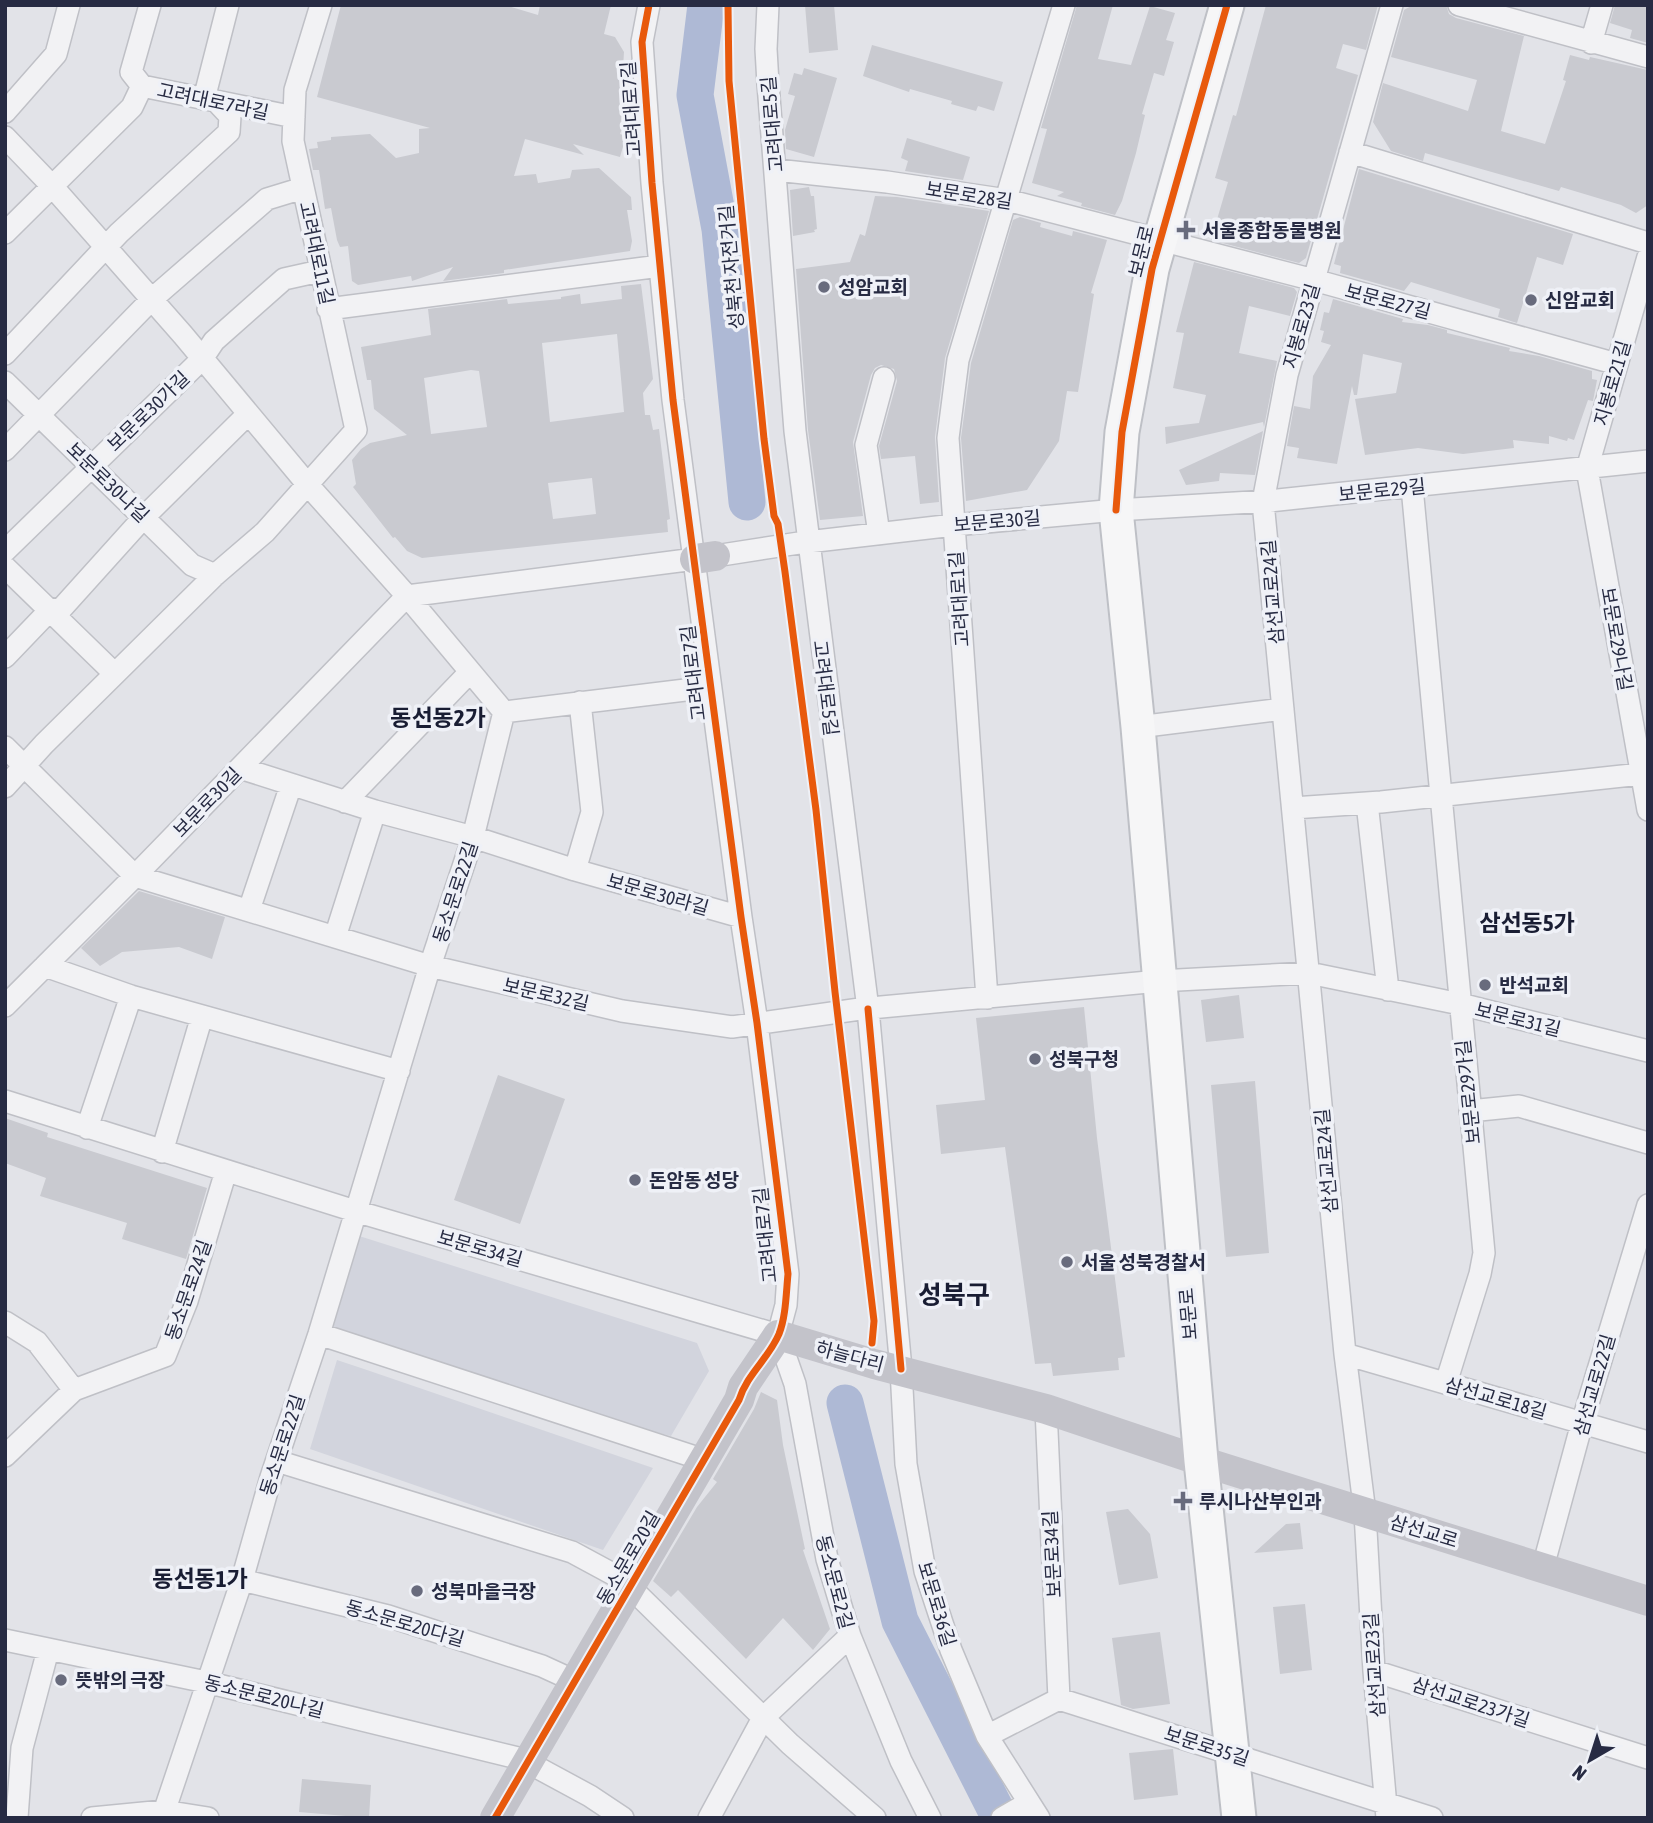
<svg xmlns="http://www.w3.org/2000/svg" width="1653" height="1823" font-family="'Asap Condensed','Noto Sans KR',sans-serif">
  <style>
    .built { fill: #d2d4dd }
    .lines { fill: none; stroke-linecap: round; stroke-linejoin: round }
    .river { stroke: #aeb9d5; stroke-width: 37 }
    .building { fill: #c9cad0; fill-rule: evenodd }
    .street-casing { stroke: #bfc0c6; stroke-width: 24 }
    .primary-casing { stroke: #bec0c6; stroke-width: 37 }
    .street { stroke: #f2f2f4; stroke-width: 21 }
    .secondary { stroke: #c3c3ca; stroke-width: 30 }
    .primary { stroke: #f6f6f7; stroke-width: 33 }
    .cycleway-casing { stroke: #eff1f7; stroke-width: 11 }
    .cycleway { stroke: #e8590c; stroke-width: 7 }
    .poi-dot { fill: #686b7d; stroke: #eff1f7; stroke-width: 2.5 }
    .labels { text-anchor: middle; stroke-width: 7; stroke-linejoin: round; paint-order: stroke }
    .street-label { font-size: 19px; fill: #272b43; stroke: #eff1f7 }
    .poi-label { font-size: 19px; font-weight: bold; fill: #272b43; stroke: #eff1f7; text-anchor: start }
    .quarter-label { font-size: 23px; font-weight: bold; fill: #191d33; stroke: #eff1f7 }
    .district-label { font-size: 26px; font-weight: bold; fill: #191d33; stroke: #eff1f7 }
  </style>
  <rect width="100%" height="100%" fill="#e2e3e8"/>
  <path class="built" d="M356,1235L697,1343L709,1371L671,1436L586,1414L331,1337Z
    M337,1360L364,1369L653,1468L603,1550L310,1449Z"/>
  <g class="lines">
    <path class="river" d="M706,5L695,95L720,229L747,502
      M845,1403L900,1621L1000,1818"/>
  </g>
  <path class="building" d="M341,5H505L538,15L540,5H611L604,34L615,37L624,52L621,99L624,100L620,127L622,128L620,134L626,136L620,157L573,144L584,155L525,139L514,176L536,174L538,183L570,178L572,170L599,168L631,197L632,210H627L632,241L630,251L504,270V273L443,281L453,267L412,281L411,276L358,285L352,281L348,246L340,247L337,240L331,208L325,209L319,170H313L309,149L318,148L317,142L331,140V137L370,134L396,158L419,153V129L430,128L317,97Z
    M805,5H834L838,50L809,53Z
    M1077,5H1113L1098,59L1131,65L1150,6L1175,13L1166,40L1174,42L1164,76L1154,73L1142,114L1145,115L1136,153L1122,201L1115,215L1081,206L1082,203L1057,196L1064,192L1032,183L1047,129L1041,128Z
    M1266,5H1378L1366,50L1343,44L1336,68L1358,75L1306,258L1299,263L1211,240L1228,182L1215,178L1233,115L1236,116Z
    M1413,5H1446L1449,14L1456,18L1524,36L1501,131L1545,144L1566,81L1563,80L1570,55L1589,60L1590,57L1648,70V205L1636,213L1621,205L1561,187L1559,191L1425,153L1423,161L1391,151L1373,122L1383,83L1468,111L1477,80L1391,57L1404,10Z
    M1615,5H1648V43L1630,38L1632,30L1610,23Z
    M872,45L1003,82L994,111L978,106L976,111L951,104L952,101L910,89L909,92L863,76Z
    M804,68L837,78L814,157L786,149L785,130L795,96L788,94L794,73L802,75Z
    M907,138L970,157L963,180L905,171L908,161L901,158Z
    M1359,169L1573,234L1563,265L1537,257L1517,323L1498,317L1500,309L1411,282L1404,291L1340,273L1341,266L1334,264Z
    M809,187L811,196H814L817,229L814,230L815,232L793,236L790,190Z
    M875,196L897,197L989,211L945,358L935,437L939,502L920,504L915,456L881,459L879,446L897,381L894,369L881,365L875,368L871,375L853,442L863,516L820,520L808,430L796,269L850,262L860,234L865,236Z
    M1020,217L1041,223L1040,227L1072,236L1073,231L1107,240L1091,293L1094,294L1078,392L1067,391L1059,441L1027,490L966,501L961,438L971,363L1013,220Z
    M1194,262L1294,288L1297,292L1290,316L1249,306L1239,353L1277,361L1264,427L1263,422L1166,444L1165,427L1199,423L1206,395L1173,388L1184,333L1176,332Z
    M641,284L653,379L643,393L645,415H650L653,430L659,429L670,519L667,520L668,532L422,558L407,551L395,537L393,538L353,487L356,484L352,460L361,449L370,443L407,435L374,409L371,380H367L361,347L431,335L428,309L507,299L508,304L561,299V297L580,294L581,304L622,299L621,286ZM617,334L624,412L550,422L542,343ZM471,370L479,371L487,427L431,434L424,378ZM592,478L596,514L553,519L548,483Z
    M1333,299L1403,319L1402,322L1428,325L1447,330V333L1510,348L1509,351L1539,356L1592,371V379L1597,380L1594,396L1593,401L1588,400L1574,440L1568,438L1567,441L1549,436V444L1513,440L1514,448L1463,454L1418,448L1365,455L1355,399L1396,393L1402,363L1363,354L1357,395H1354L1352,386L1337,464L1297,458L1299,448L1287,446L1294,406L1310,409L1313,376L1331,345L1321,342L1324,331L1320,330L1324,312L1329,313Z
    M1263,431L1255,475L1220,473L1219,481L1186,485L1179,470Z
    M139,891L225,917L212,959L179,947L122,952L100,966L81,948Z
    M1239,995L1244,1038L1206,1042L1201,1000Z
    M1084,1007L1097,1138L1125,1357L1118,1358L1119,1370L1053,1376L1051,1363L1035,1364L1005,1147L941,1154L936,1105L985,1100L976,1018Z
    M498,1075L565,1099L520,1224L454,1200Z
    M1255,1081L1269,1253L1226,1257L1211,1085Z
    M5,1118L48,1133L47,1137L207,1188L186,1259L122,1239L127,1223L40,1196L46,1178L5,1163Z
    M761,1392L777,1400L783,1445L805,1549L803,1550L830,1629L813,1650L783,1618L746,1659L678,1590L671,1597L653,1581L697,1507L717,1482L713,1479L754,1409Z
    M1128,1509L1150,1534L1158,1578L1119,1585L1106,1512Z
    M1300,1523L1303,1549L1254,1553L1286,1524Z
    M1305,1604L1312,1670L1280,1674L1273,1607Z
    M1160,1632L1170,1704L1133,1709L1121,1705L1112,1638Z
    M1173,1749L1178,1795L1134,1800L1129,1753Z
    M302,1779L371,1785L369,1818L299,1812Z"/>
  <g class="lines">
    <g class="street-casing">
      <path id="street" d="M649,5L642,42L652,183L673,400L741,917L757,1023L788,1274L786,1305L778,1335
        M768,5L766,49L768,84L795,431L868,1009L901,1369L906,1464L925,1571L951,1650L987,1736L1039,1818
        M1459,5L1648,57
        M1591,43L1602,5
        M142,86L131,72L150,5
        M204,99L228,5
        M5,112L56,54L69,5
        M5,137L52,186L183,335L308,485L407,596L504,712
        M1350,152L1648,243
        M776,170L887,182L1007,200L1314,280L1617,364
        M5,233L132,107L142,86L294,117
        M1648,257L1587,469L1648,810
        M328,309L660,266
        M5,354L119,233L229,132L230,116L216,101
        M5,382L192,565L215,575
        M5,450L152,299L267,199L303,188
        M1412,487L1484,1253L1480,1274L1446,1383
        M879,534L866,445L884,378
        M5,551L202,359L214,341L284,279L320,271
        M715,556L799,543L954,525L1116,510L1269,501L1648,461
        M5,567L115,674
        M5,657L50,610L62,608L144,517L248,414
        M504,712L710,687
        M1138,727L1283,709
        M5,747L135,876L430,966L622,1011L732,1027L860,1009L1159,981L1309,973L1460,1004L1648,1051
        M240,768L375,811L473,837L575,870L741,917
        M5,787L44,744L215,575L265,532L356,430L293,141L295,90L321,5
        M345,802L470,672
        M1367,803L1388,990
        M1293,808L1381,802L1641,774L1648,771
        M575,870L592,812L580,702
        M249,910L291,785
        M335,937L375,811
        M45,966L131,996L399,1071
        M987,998L948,438L958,360L1064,5
        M5,1006L135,876L407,596L695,559
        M5,1101L355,1211L778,1335
        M1470,1111L1519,1106L1648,1143
        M87,1128L131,996
        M162,1152L202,1016
        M5,1322L37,1342L74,1390
        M319,1334L695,1457
        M778,1335L795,1384L827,1559L850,1636L901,1761L930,1818
        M1345,1354L1648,1442
        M1046,1409L1059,1699
        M5,1456L74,1390L165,1356L187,1301L226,1171
        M277,1461L572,1552L622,1579
        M1543,1567L1582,1423L1648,1205
        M242,1580L388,1616L542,1666L566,1677
        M629,1586L790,1744L875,1818
        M5,1640L206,1682L522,1759
        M1374,1671L1648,1758
        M987,1736L1059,1699L1432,1818
        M529,1763L590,1796L623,1818
        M17,1818L22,1748L48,1650
        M92,1818L164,1811L208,1818
        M162,1818L242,1580L271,1477L319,1334L430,966L473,837L504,712
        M709,1818L763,1718L850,1636
        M1002,1818L1028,1803
        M1387,1818L1374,1671L1365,1513L1345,1354L1263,502L1287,375L1392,5"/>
    </g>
    <g class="primary-casing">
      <path id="primary" d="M1227,5L1152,269L1122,432L1116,510L1138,727L1201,1461L1239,1818"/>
    </g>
    <use href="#street" class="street"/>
    <path class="secondary" d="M695,559L715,556
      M495,1818L739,1400L743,1387L778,1335L874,1364L1046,1409L1201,1461L1648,1601"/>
    <use href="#primary" class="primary"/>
    <g class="cycleway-casing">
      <path id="cycleway" d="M728,5L729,81L764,439L774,516L778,524L785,572L816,810L835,992L874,1321L872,1343
        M1116,510L1122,432L1152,269L1227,5
        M868,1009L901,1369
        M495,1818L739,1400C747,1374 769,1358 779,1334C786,1316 786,1294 788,1274L757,1023L741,917L673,400L652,183L642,42L649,5"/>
    </g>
    <use href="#cycleway" class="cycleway"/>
  </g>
  <g class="poi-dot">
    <path d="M1182.5 219.5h7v7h7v7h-7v7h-7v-7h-7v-7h7z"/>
    <circle cx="824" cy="287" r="7"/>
    <circle cx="1531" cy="300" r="7"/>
    <circle cx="1485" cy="985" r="7"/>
    <circle cx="1035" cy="1059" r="7"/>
    <circle cx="635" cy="1180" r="7"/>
    <circle cx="1067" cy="1262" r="7"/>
    <path d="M1179.5 1490.5h7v7h7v7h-7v7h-7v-7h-7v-7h7z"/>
    <circle cx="417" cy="1591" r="7"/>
    <circle cx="61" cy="1680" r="7"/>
  </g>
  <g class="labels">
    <g class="street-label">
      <text transform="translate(213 101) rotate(12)" y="7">고려대로7라길</text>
      <text transform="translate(631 109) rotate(-94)" y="7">고려대로7길</text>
      <text transform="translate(772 124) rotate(-95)" y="7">고려대로5길</text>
      <text transform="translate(969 195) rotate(9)" y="7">보문로28길</text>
      <text transform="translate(1141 251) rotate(-76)" y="7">보문로</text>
      <text transform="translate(317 253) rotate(78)" y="7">고려대로11길</text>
      <text transform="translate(731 267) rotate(-95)" y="7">성북천 자전거길</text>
      <text transform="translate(1388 301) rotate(15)" y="7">보문로27길</text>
      <text transform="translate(1301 326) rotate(-74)" y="7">지봉로23길</text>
      <text transform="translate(1612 383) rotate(-74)" y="7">지봉로21길</text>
      <text transform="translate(148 411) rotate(-44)" y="7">보문로30가길</text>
      <text transform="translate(108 482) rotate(44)" y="7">보문로30나길</text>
      <text transform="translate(1382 490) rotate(-6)" y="7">보문로29길</text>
      <text transform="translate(997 521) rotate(-5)" y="7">보문로30길</text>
      <text transform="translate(1272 592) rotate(-95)" y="7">삼선교로24길</text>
      <text transform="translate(959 599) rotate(-94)" y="7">고려대로1길</text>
      <text transform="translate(1617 639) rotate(80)" y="7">보문로29나길</text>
      <text transform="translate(693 673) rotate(-97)" y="7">고려대로7길</text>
      <text transform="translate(826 688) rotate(83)" y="7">고려대로5길</text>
      <text transform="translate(207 802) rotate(-46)" y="7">보문로30길</text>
      <text transform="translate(455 892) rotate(-72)" y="7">동소문로22길</text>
      <text transform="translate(658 894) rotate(16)" y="7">보문로30라길</text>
      <text transform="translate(546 994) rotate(13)" y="7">보문로32길</text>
      <text transform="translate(1518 1019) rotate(14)" y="7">보문로31길</text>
      <text transform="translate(1468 1092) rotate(-96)" y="7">보문로29가길</text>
      <text transform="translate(1326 1161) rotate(-95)" y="7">삼선교로24길</text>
      <text transform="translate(765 1235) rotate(-96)" y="7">고려대로7길</text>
      <text transform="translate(480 1248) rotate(16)" y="7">보문로34길</text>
      <text transform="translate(188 1290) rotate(-71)" y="7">동소문로24길</text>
      <text transform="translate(1188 1314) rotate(-95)" y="7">보문로</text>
      <text transform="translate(850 1356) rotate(15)" y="7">하늘다리</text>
      <text transform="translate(1594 1385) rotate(-74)" y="7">삼선교로22길</text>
      <text transform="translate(1496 1398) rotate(16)" y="7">삼선교로18길</text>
      <text transform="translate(282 1445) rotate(-72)" y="7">동소문로22길</text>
      <text transform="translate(1424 1531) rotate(17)" y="7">삼선교로</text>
      <text transform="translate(1052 1554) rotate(-93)" y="7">보문로34길</text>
      <text transform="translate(628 1558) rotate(-60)" y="7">동소문로20길</text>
      <text transform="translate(835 1582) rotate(75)" y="7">동소문로2길</text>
      <text transform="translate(937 1604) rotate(73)" y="7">보문로36길</text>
      <text transform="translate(405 1623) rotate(16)" y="7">동소문로20다길</text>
      <text transform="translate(1374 1665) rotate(-94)" y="7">삼선교로23길</text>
      <text transform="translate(264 1696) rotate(14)" y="7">동소문로20나길</text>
      <text transform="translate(1471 1702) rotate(18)" y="7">삼선교로23가길</text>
      <text transform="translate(1207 1746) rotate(18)" y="7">보문로35길</text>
    </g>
    <g class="poi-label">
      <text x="1202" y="237">서울종합동물병원</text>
      <text x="838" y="294">성암교회</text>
      <text x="1545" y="307">신암교회</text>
      <text x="1499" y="992">반석교회</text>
      <text x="1049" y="1066">성북구청</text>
      <text x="649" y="1187">돈암동 성당</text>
      <text x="1081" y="1269">서울 성북경찰서</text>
      <text x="1199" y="1508">루시나산부인과</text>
      <text x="431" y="1598">성북마을극장</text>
      <text x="75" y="1687">뜻밖의 극장</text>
    </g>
    <g class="quarter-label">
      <text x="438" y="726">동선동2가</text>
      <text x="1527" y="931">삼선동5가</text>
      <text x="200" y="1587">동선동1가</text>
    </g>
    <g class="district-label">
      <text x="954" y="1304">성북구</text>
    </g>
  </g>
  <rect width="1653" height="1823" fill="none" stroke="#272b43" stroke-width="14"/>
  <g transform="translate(1590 1760) rotate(219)" stroke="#eff1f7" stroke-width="5" paint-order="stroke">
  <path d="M0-5L12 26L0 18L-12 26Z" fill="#272b43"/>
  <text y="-10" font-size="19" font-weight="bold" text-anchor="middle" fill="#272b43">N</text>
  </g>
</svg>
